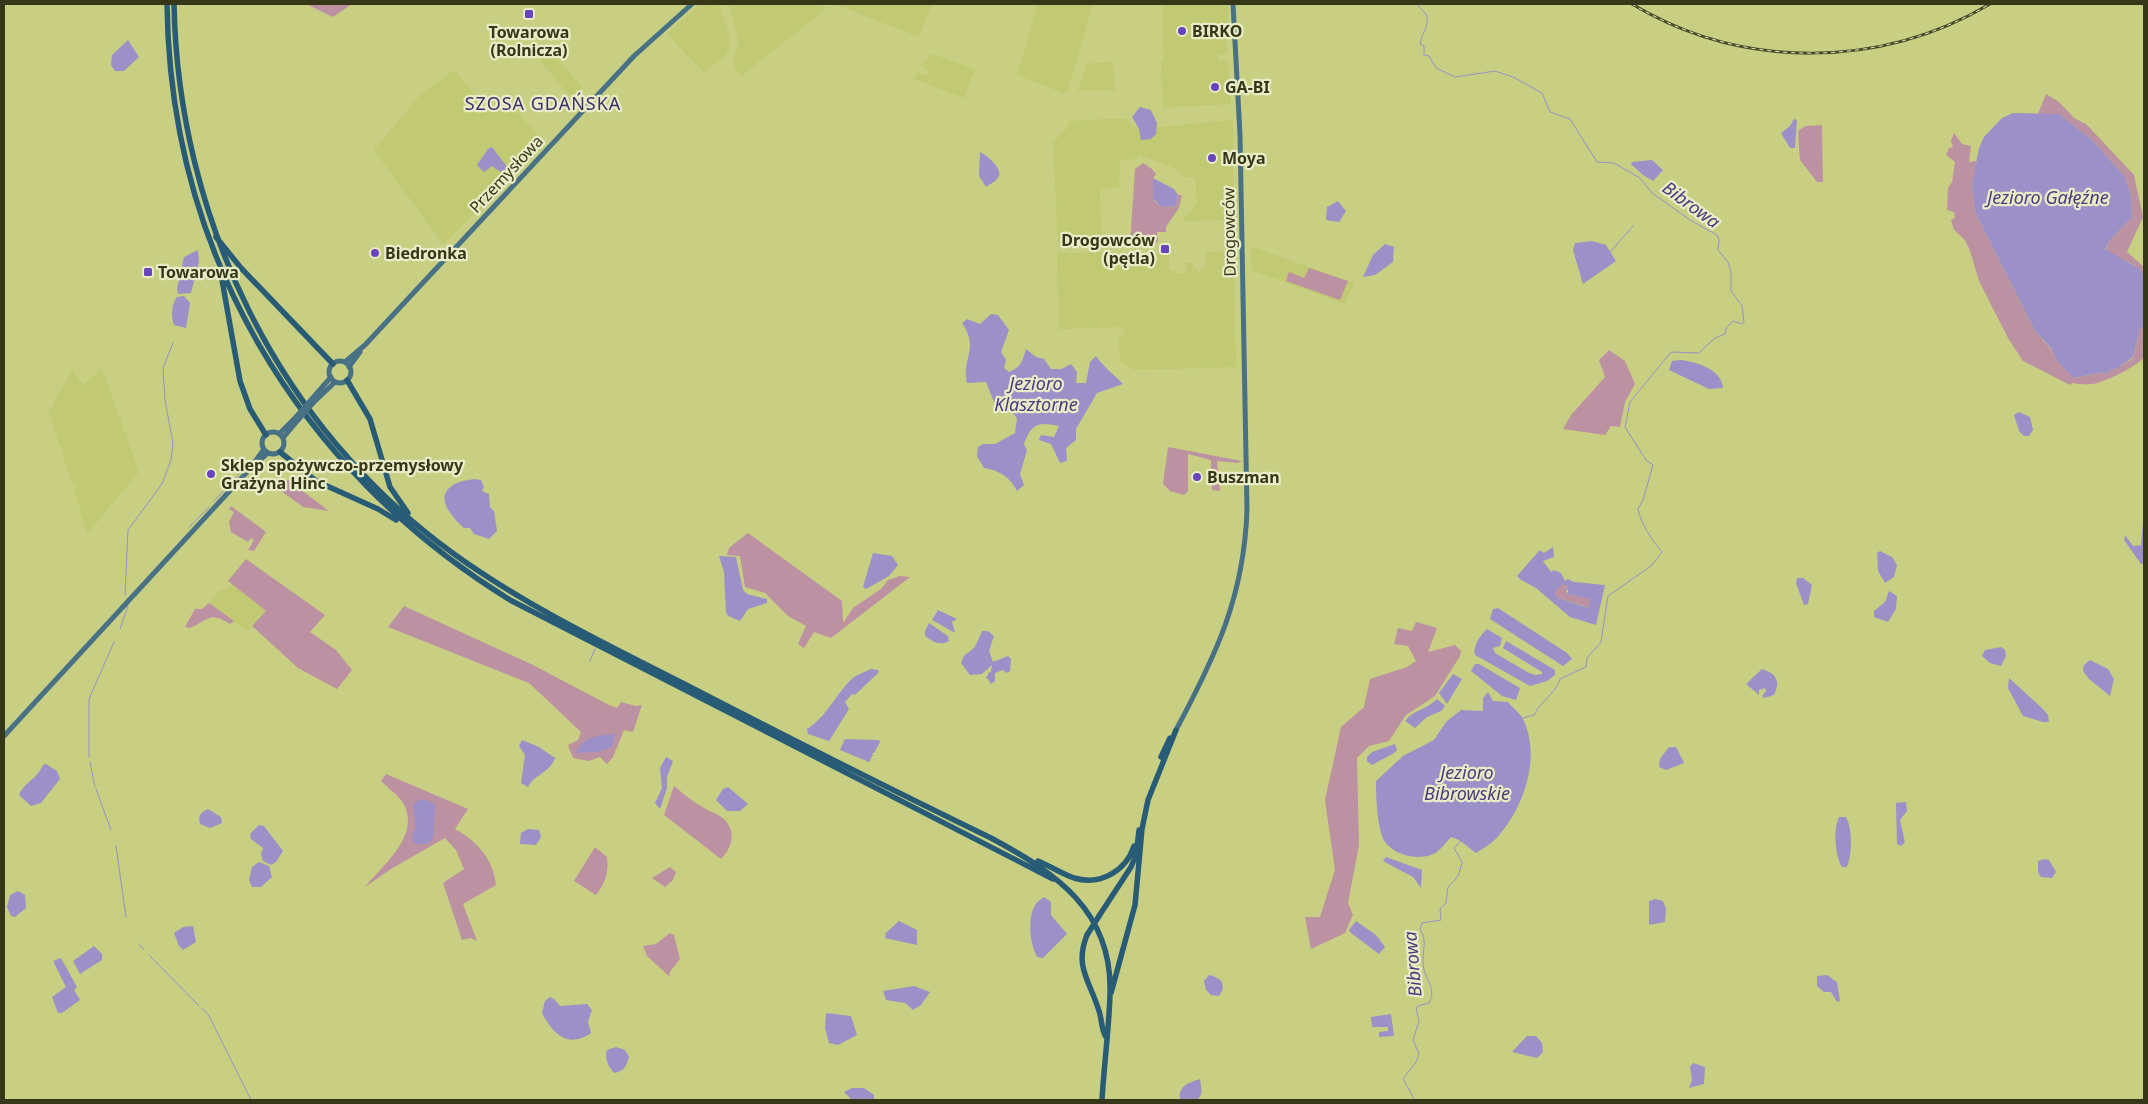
<svg xmlns="http://www.w3.org/2000/svg" width="2148" height="1104" font-family="'Noto Sans',sans-serif">
  <style>
    .built { fill: #c1c973 }
    .green { fill: #bc91a2 }
    .water { fill: #9b90c8; fill-rule: evenodd }
    .lines { fill: none; stroke-linecap: round; stroke-linejoin: round }
    .stream { stroke: #9b90c8; stroke-width: 1 }
    .secondary { stroke: #497186; stroke-width: 5 }
    .primary { stroke: #285c76; stroke-width: 5.5 }
    .rail-casing { stroke: #4a4c27; stroke-width: 3 }
    .rail { stroke: #e8ecc7; stroke-width: 1; stroke-dasharray: 4; stroke-linecap: butt }
    .secondary-bridge { stroke: #497186; stroke-width: 5 }
    .primary-bridge { stroke: #285c76; stroke-width: 5.5 }
    .poi-dot { fill: #6944bc; stroke: #e8ecc7; stroke-width: 2 }
    .labels { text-anchor: middle; stroke-width: 4.5; stroke-linejoin: round; paint-order: stroke }
    .poi-label { font-size: 16px; font-weight: bold; fill: #353718; stroke: #e8ecc7; text-anchor: start }
    .street-label { font-size: 16px; fill: #353718; stroke: #e8ecc7 }
    .neighbourhood-label { font-size: 18px; letter-spacing: 1px; fill: #3f2f6b; stroke: #e8ecc7 }
    .water-label { font-size: 18px; font-style: italic; fill: #4c3a7f; stroke: #e8ecc7 }
  </style>
  <rect width="100%" height="100%" fill="#c8cf82"/>
  <path class="built" d="M700,4H719L730,41L729,48L725,55L704,73L667,34Z
    M728,4H814L827,8L741,76L734,66V57L739,41Z
    M834,4H932L919,37Z
    M1038,4H1093L1068,90L1063,93L1017,75Z
    M1162,4H1228L1230,36L1226,37L1228,53L1217,55L1218,61L1225,60L1228,63L1231,104L1163,108L1161,60L1164,59Z
    M546,45L582,87L571,97L539,60L541,58L537,53Z
    M932,54L975,69L964,98L914,79L917,73L927,76L930,72L921,65Z
    M1113,61L1115,90L1078,91L1086,64Z
    M454,70L489,112L506,98L545,144L492,196L487,195L481,201L484,204L443,244L374,150L419,96Z
    M1128,118L1132,127L1156,134L1157,127L1233,120V220L1182,221L1197,204L1195,178H1186L1170,166L1137,154V159L1120,160L1119,188L1100,189L1101,238H1094L1093,243L1069,242L1067,244H1058L1053,144L1062,131L1066,130L1069,121Z
    M1253,247L1354,283L1345,304L1253,271L1250,253Z
    M1231,251L1233,253L1236,367L1135,370L1120,361L1119,336H1124L1123,327L1059,329L1057,253L1142,252L1146,254H1169V269L1175,270L1177,273H1187L1185,263H1193V268H1197V273H1199L1200,269L1205,268L1206,252Z
    M102,368L139,472L87,534L80,512L81,506L78,504L74,491L76,484L74,482L72,484L62,454L64,449L62,446L60,447L49,412L72,370L83,385Z
    M232,584L266,611L248,631L209,603L220,590H227Z"/>
  <path class="green" d="M306,4H352L333,17Z
    M2046,94L2059,102L2074,118L2086,124L2134,175L2143,217L2127,252L2144,267V277L2134,265L2105,250L2111,239L2132,217L2131,196L2125,177L2091,139L2059,114H2038Z
    M1822,125L1823,182H1817L1800,160L1798,134L1799,130L1806,126Z
    M1954,133L1962,144L1971,146L1969,162L1977,161L1972,185L1975,212L2035,331L2050,348L2057,361L2075,378L2104,372L2107,375L2110,370L2118,368L2133,358L2140,329L2144,327C2144,335 2147,351 2143,358C2138,366 2101,384 2092,384C2086,385 2079,384 2072,383L2070,385L2023,361L2008,338L1979,281L1969,248L1964,239L1954,230L1951,220L1955,218L1954,212L1947,210L1948,188L1952,182L1955,162L1946,155L1949,148L1953,147L1951,141Z
    M1143,163L1152,169L1156,174L1153,178V200L1161,207L1176,206L1178,195H1182L1179,208L1166,227V232H1157L1158,241L1155,244L1130,245L1135,169Z
    M1309,268L1348,281L1340,300L1286,281L1289,272L1304,278Z
    M1609,350L1625,361L1635,384L1625,402L1620,427L1611,426L1605,435L1563,429L1571,415L1605,377L1599,360Z
    M1168,447L1242,461L1238,463L1217,461L1220,491L1212,490L1211,460L1188,454V491L1184,495L1170,491L1163,484Z
    M288,480L329,511L303,507L273,485Z
    M231,506L266,532L254,551L248,550L254,540L251,538L248,542L231,532L229,522L234,512L229,509Z
    M748,533L842,601L843,623L853,608L881,589L888,580L900,576L910,577L831,638L814,632L804,648L798,644L806,626L788,616L765,593L745,587L740,556L727,555L729,548Z
    M246,559L325,615L310,632L336,650L352,670L337,689L298,668L252,626L266,611L228,581Z
    M1564,584L1569,587V589L1565,587L1568,594L1590,598V608L1558,598L1555,592L1561,585Z
    M209,603L234,621L230,624C209,611 210,619 190,628L185,627L195,609H202Z
    M404,606L533,665L609,705L617,708L621,702L636,706L642,705L633,732L624,730L613,757L607,764L600,757L589,761L573,758L568,745L578,740L581,732L529,683L388,627Z
    M1416,622L1437,628L1428,652L1455,645L1461,651L1460,656L1435,696L1406,715L1389,741L1369,746L1357,758L1359,845L1348,903L1353,915L1345,933L1311,949L1305,917H1320L1335,870L1325,800L1341,727L1364,707L1370,679L1407,667L1416,661L1408,646L1394,644L1398,628L1412,631Z
    M386,774L468,809L455,829C478,842 493,859 496,885L463,904L477,941L471,938L462,940L443,883L464,869L456,850L445,838L391,869L365,887C382,866 422,835 403,803C398,795 388,788 381,781Z
    M674,786C684,794 694,803 706,809C710,812 716,813 720,816C737,828 734,846 721,859L664,815Z
    M595,847L607,857C609,872 605,884 596,895L574,881Z
    M670,867L676,872L673,880L665,887L652,878Z
    M670,933L674,935L680,959L669,973L670,977L647,956L643,946L656,944Z"/>
  <path class="water" d="M128,40L139,57L124,71H115L111,65L112,55Z
    M1140,107L1151,110L1157,123L1156,134L1151,139L1141,140L1139,129L1132,117Z
    M2013,113L2059,114L2091,139L2125,177L2131,196L2132,217L2111,239L2105,249L2140,269L2144,277V327L2140,329L2133,357L2118,368L2110,370L2107,375L2104,372L2074,378L2057,361L2050,347L2035,331L1975,212L1972,185L1979,148L1984,137L2002,118Z
    M1794,119L1797,120L1795,148H1790L1781,133L1790,126Z
    M492,147L508,168L502,173L492,166L484,172L477,165L488,149Z
    M980,152C987,155 1002,168 999,176C997,181 990,184 986,187L979,176Z
    M1652,160L1663,170L1653,181L1643,175L1631,164L1632,162Z
    M1153,178L1174,189L1178,195L1176,206L1161,207L1153,199Z
    M1338,201L1346,211L1339,222L1326,220L1327,207Z
    M1592,241L1606,245L1616,261L1583,284L1573,250L1575,243Z
    M1385,244L1394,247L1393,262L1375,275L1363,277L1373,255Z
    M198,250L199,262L191,293L178,294L177,289L184,257Z
    M184,296L190,303L186,328L174,325C171,317 171,305 177,297Z
    M991,314L998,315L1009,330L1001,352L1006,360L1004,368L1009,372C1020,368 1023,361 1026,349L1036,357L1044,359L1051,369H1062L1071,364L1077,372L1076,383H1086L1090,362L1096,356C1103,367 1114,374 1123,384L1097,393L1076,429V440L1066,448L1067,461L1060,463L1051,444L1039,440L1041,435L1054,437L1059,426C1038,421 1031,424 1024,444L1027,450L1020,474L1024,485L1017,491C1011,478 999,470 984,468L977,456L978,447L983,444H995L1015,433L1017,419L1011,409L996,407L986,382L967,383C961,358 980,349 962,323L967,319L980,324Z
    M1681,360C1696,362 1722,369 1723,388L1709,389L1669,370L1672,361Z
    M2019,412L2030,417L2033,430L2029,436H2024L2019,431L2014,415Z
    M474,479L481,480L484,487L482,491L489,494L490,507L494,511L497,531L489,539L474,534L470,528H464C452,517 432,496 455,484C460,481 469,480 474,479Z
    M2144,511V564H2141L2124,540L2125,535L2133,546L2141,545Z
    M1553,547L1554,557L1543,561L1551,572L1554,570L1561,573L1565,581L1568,579L1574,582L1605,585L1596,625L1570,617L1536,588L1521,580L1517,576L1540,550L1544,553ZM1563,584L1569,587L1564,589L1568,590V594L1590,599L1589,608L1558,598L1555,592Z
    M1880,551L1892,557L1897,565L1894,577L1885,583L1878,571L1877,553Z
    M873,553L892,556L898,565L889,576L866,589L863,587Z
    M719,556L736,557L743,590L747,594L767,599V603L748,609L740,621L728,616L726,612L724,572Z
    M1797,578H1803L1812,585L1808,604L1804,605L1796,583Z
    M1889,591L1897,596L1896,609L1888,622L1874,617V611L1885,602Z
    M1498,608L1567,653L1572,659L1563,666L1490,619L1493,609Z
    M938,610L957,619L952,622L955,633L932,620Z
    M929,623L948,636L949,641C940,646 933,642 925,636V631Z
    M1487,629L1502,638L1500,646L1493,648L1495,653L1529,673L1535,675L1542,674V672L1503,648L1506,641L1555,670V675L1547,681L1530,686L1475,655C1472,647 1481,634 1487,629Z
    M982,631H988L994,636L989,651L993,662L1008,656L1011,659L1010,671L1006,673L1003,670L995,673V681L991,684L988,679L986,678L989,672H991L992,665L982,674L970,675L961,663L964,656L975,647Z
    M2001,647L2005,650L2006,656L2001,666L1990,663L1982,656L1985,650Z
    M2090,660L2108,669L2114,679L2110,696L2089,679L2083,671L2084,665Z
    M1475,664H1479L1520,688L1516,700L1502,696L1471,671Z
    M871,669L878,670L879,672L855,695L852,694L845,702L849,709L829,741L808,734L807,729C828,716 835,694 853,678C858,674 865,672 871,669Z
    M1762,669C1776,673 1781,681 1774,695L1764,698L1762,696L1766,691L1765,688L1759,690V695L1746,684Z
    M1453,674L1462,679L1447,704L1439,693Z
    M2009,678L2042,708L2048,715L2049,722H2043L2023,716L2008,688Z
    M1488,692L1493,701L1508,702C1512,707 1520,713 1523,719C1541,756 1525,804 1500,834C1494,842 1484,848 1476,853L1459,840L1451,837C1447,841 1443,847 1438,851C1424,862 1396,857 1385,842C1377,830 1376,796 1376,781L1403,756L1434,740L1446,722L1461,710L1483,711V698Z
    M1437,699L1445,706L1441,711L1427,717L1415,728L1405,721C1413,710 1428,709 1437,699Z
    M615,734L612,747L597,752L576,753C584,736 599,735 615,734Z
    M845,739L879,740L880,742L874,753H872L873,755L869,762L840,750Z
    M522,740L539,747L555,758C550,773 533,775 528,787L521,783L525,755L519,746Z
    M1395,744L1397,750L1394,753L1372,765L1367,761V757L1372,752Z
    M1669,747H1676L1684,763L1666,770L1659,767L1660,759Z
    M666,757L673,761L667,777V788L660,809L655,803L662,788L660,768Z
    M46,764L57,771L60,779L41,803L31,806L19,795C25,781 36,781 43,765Z
    M728,787L748,804L740,811H727L716,800L723,789Z
    M421,799L429,801L435,805C435,811 434,816 434,822C433,836 437,846 416,844L412,840L413,832L416,828L413,805Z
    M1906,802L1907,811L1900,820L1905,842L1901,846L1897,844L1896,803Z
    M208,809L221,817L222,823L210,828L200,824C198,816 200,813 208,809Z
    M1839,817H1846C1853,830 1852,854 1847,867H1842C1835,856 1833,829 1839,817Z
    M259,825L264,826L283,851L276,862L271,865L263,861L261,854L263,848L251,839L250,834Z
    M528,829L539,830L541,837L536,845L520,844L521,833Z
    M1386,857L1422,870L1421,888L1413,877L1383,861Z
    M2044,859L2049,860L2056,872L2052,878L2041,877L2038,872V861Z
    M259,862L269,866L272,877L261,887H252L249,880L252,867Z
    M18,891L25,895L26,908L15,917L11,916L7,907L10,895Z
    M1044,897L1051,902V915L1067,934L1043,958L1037,957C1030,944 1027,919 1035,905C1037,902 1041,899 1044,897Z
    M1655,899L1663,901L1666,909L1665,922L1649,925V901Z
    M899,921L917,930V945L885,938L886,933Z
    M1356,921L1376,935L1385,947L1379,954L1351,933L1349,930Z
    M193,926L196,942L183,950L179,946L174,933L183,927Z
    M94,946L102,954V960L80,974L73,961Z
    M61,958L77,987L74,990L80,1000L62,1013H58L52,997L66,987L53,961Z
    M1209,975C1222,978 1227,984 1219,996L1211,995L1206,990L1204,981Z
    M1827,975L1837,982L1840,1001L1837,1002L1831,992H1824L1817,986V976Z
    M914,986L930,992L921,1005L913,1010L905,1003L886,1000L883,991Z
    M550,997L554,999L560,1006L587,1004L592,1010L588,1022L591,1033C568,1049 553,1034 542,1013L545,1001Z
    M826,1013L851,1016L857,1035L838,1045L829,1043L825,1028Z
    M1391,1014L1394,1036L1379,1037V1032L1388,1031V1027H1372L1371,1017Z
    M1527,1036H1536L1542,1043L1543,1052L1537,1058L1512,1052Z
    M616,1047L625,1050L629,1057C626,1067 624,1071 614,1073C608,1066 604,1058 607,1050Z
    M1693,1063L1705,1067L1704,1084L1689,1088L1692,1080L1690,1067Z
    M1200,1079C1201,1088 1204,1094 1197,1100H1180C1178,1086 1188,1083 1200,1079Z
    M852,1088H864L874,1095V1100H852L844,1092Z"/>
  <g class="lines">
    <path class="stream" d="M1417,4C1419,8 1422,9 1425,13C1432,23 1421,34 1420,44L1424,46V55L1429,56L1436,68L1455,77L1495,71L1513,77L1542,93L1550,112L1570,119L1597,162L1614,163L1640,178L1652,193L1690,220L1717,235L1719,240L1718,250L1728,262L1731,272V291L1742,306L1744,322L1742,324L1733,321L1726,328L1725,334L1715,338L1699,353L1671,352L1630,402L1625,427L1646,460L1653,465L1643,500L1638,509C1641,524 1652,540 1662,552L1651,566L1608,596L1601,642L1587,658L1586,667L1560,679C1555,695 1541,700 1534,715L1523,718
      M1610,252L1633,226
      M233,481L242,471
      M214,501L228,486
      M189,527L209,507
      M125,595L128,530L162,484L171,460L173,443L165,400L163,368L173,343
      M120,629L128,606
      M590,661L595,649
      M89,757V699L114,642
      M90,762L95,787
      M96,789L111,830
      M116,846L126,917
      M139,944L144,950
      M149,955L199,1006
      M202,1008L209,1016L251,1100
      M1415,1100L1403,1079L1416,1062L1419,1054L1413,1040L1419,1021L1416,1009L1418,1006L1429,1003C1436,991 1428,982 1424,970C1420,955 1429,942 1420,929L1422,923L1441,920L1440,909L1446,903L1448,887C1456,880 1460,874 1462,862L1454,848L1461,841"/>
    <path class="secondary" d="M329 372a11 11 0 1 1 22 0a11 11 0 1 1-22 0Z
      M345,362L365,345L634,56L692,4
      M349,367L360,352
      M311,400L331,377
      M313,403L335,382
      M262 443a11 11 0 1 1 22 0a11 11 0 1 1-22 0Z
      M279,434L296,417
      M283,438L298,420
      M254,463L264,449
      M1176,730C1216,655 1244,597 1247,510L1240,135L1233,4
      M4,736L248,471L268,453"/>
    <path class="primary" d="M167,4C170,254 298,469 510,600L1053,879
      M174,4C178,218 278,427 454,554C529,608 612,647 694,689C793,740 892,790 991,838C1056,873 1113,911 1110,994C1109,1029 1104,1065 1102,1100
      M216,237L241,268L333,364
      M222,280L240,381L250,409L266,435
      M347,380L370,419L390,487L408,513
      M280,452L316,481L378,509L396,520
      M1161,757L1170,738
      M1038,861C1050,866 1062,874 1074,878C1100,886 1126,871 1134,846
      M1099,916L1131,867L1136,855L1139,830
      M1087,935C1074,967 1090,981 1099,1011C1102,1019 1101,1030 1106,1037
      M1111,993L1135,905L1142,829L1148,800L1176,730"/>
    <g class="rail-casing">
      <path id="rail" d="M1632,4C1742,70 1880,69 1990,4"/>
    </g>
    <use href="#rail" class="rail"/>
    <path class="secondary-bridge" d="M296,417L311,400
      M298,420L313,403"/>
    <path class="primary-bridge" d="M1087,935L1099,916"/>
  </g>
  <g class="poi-dot">
    <rect x="524" y="9" width="10" height="10" rx="2.5"/>
    <circle cx="1182" cy="31" r="5"/>
    <circle cx="1215" cy="87" r="5"/>
    <circle cx="1212" cy="158" r="5"/>
    <rect x="1160" y="244" width="10" height="10" rx="2.5"/>
    <circle cx="375" cy="253" r="5"/>
    <rect x="143" y="267" width="10" height="10" rx="2.5"/>
    <circle cx="211" cy="474" r="5"/>
    <circle cx="1197" cy="477" r="5"/>
  </g>
  <g class="labels">
    <g class="poi-label">
      <text x="1192" y="37">BIRKO</text>
      <text x="529" y="38" text-anchor="middle">Towarowa<tspan x="529" dy="18">(Rolnicza)</tspan></text>
      <text x="1225" y="93">GA-BI</text>
      <text x="1222" y="164">Moya</text>
      <text x="1155" y="246" text-anchor="end">Drogowców<tspan x="1155" dy="18">(pętla)</tspan></text>
      <text x="385" y="259">Biedronka</text>
      <text x="158" y="278">Towarowa</text>
      <text x="221" y="471">Sklep spożywczo-przemysłowy<tspan x="221" dy="18">Grażyna Hinc</tspan></text>
      <text x="1207" y="483">Buszman</text>
    </g>
    <g class="street-label">
      <text transform="translate(506 174) rotate(-47)" y="6">Przemysłowa</text>
      <text transform="translate(1229 232) rotate(-91)" y="6">Drogowców</text>
    </g>
    <g class="neighbourhood-label">
      <text x="543" y="110">SZOSA GDAŃSKA</text>
    </g>
    <g class="water-label">
      <text x="2048" y="204">Jezioro Gałęźne</text>
      <text transform="translate(1691 205) rotate(36)" y="6">Bibrowa</text>
      <text x="1036" y="390">Jezioro<tspan x="1036" dy="21">Klasztorne</tspan></text>
      <text x="1467" y="779">Jezioro<tspan x="1467" dy="21">Bibrowskie</tspan></text>
      <text transform="translate(1413 964) rotate(-95)" y="6">Bibrowa</text>
    </g>
  </g>
  <rect width="2148" height="1104" fill="none" stroke="#353718" stroke-width="10"/>
</svg>
